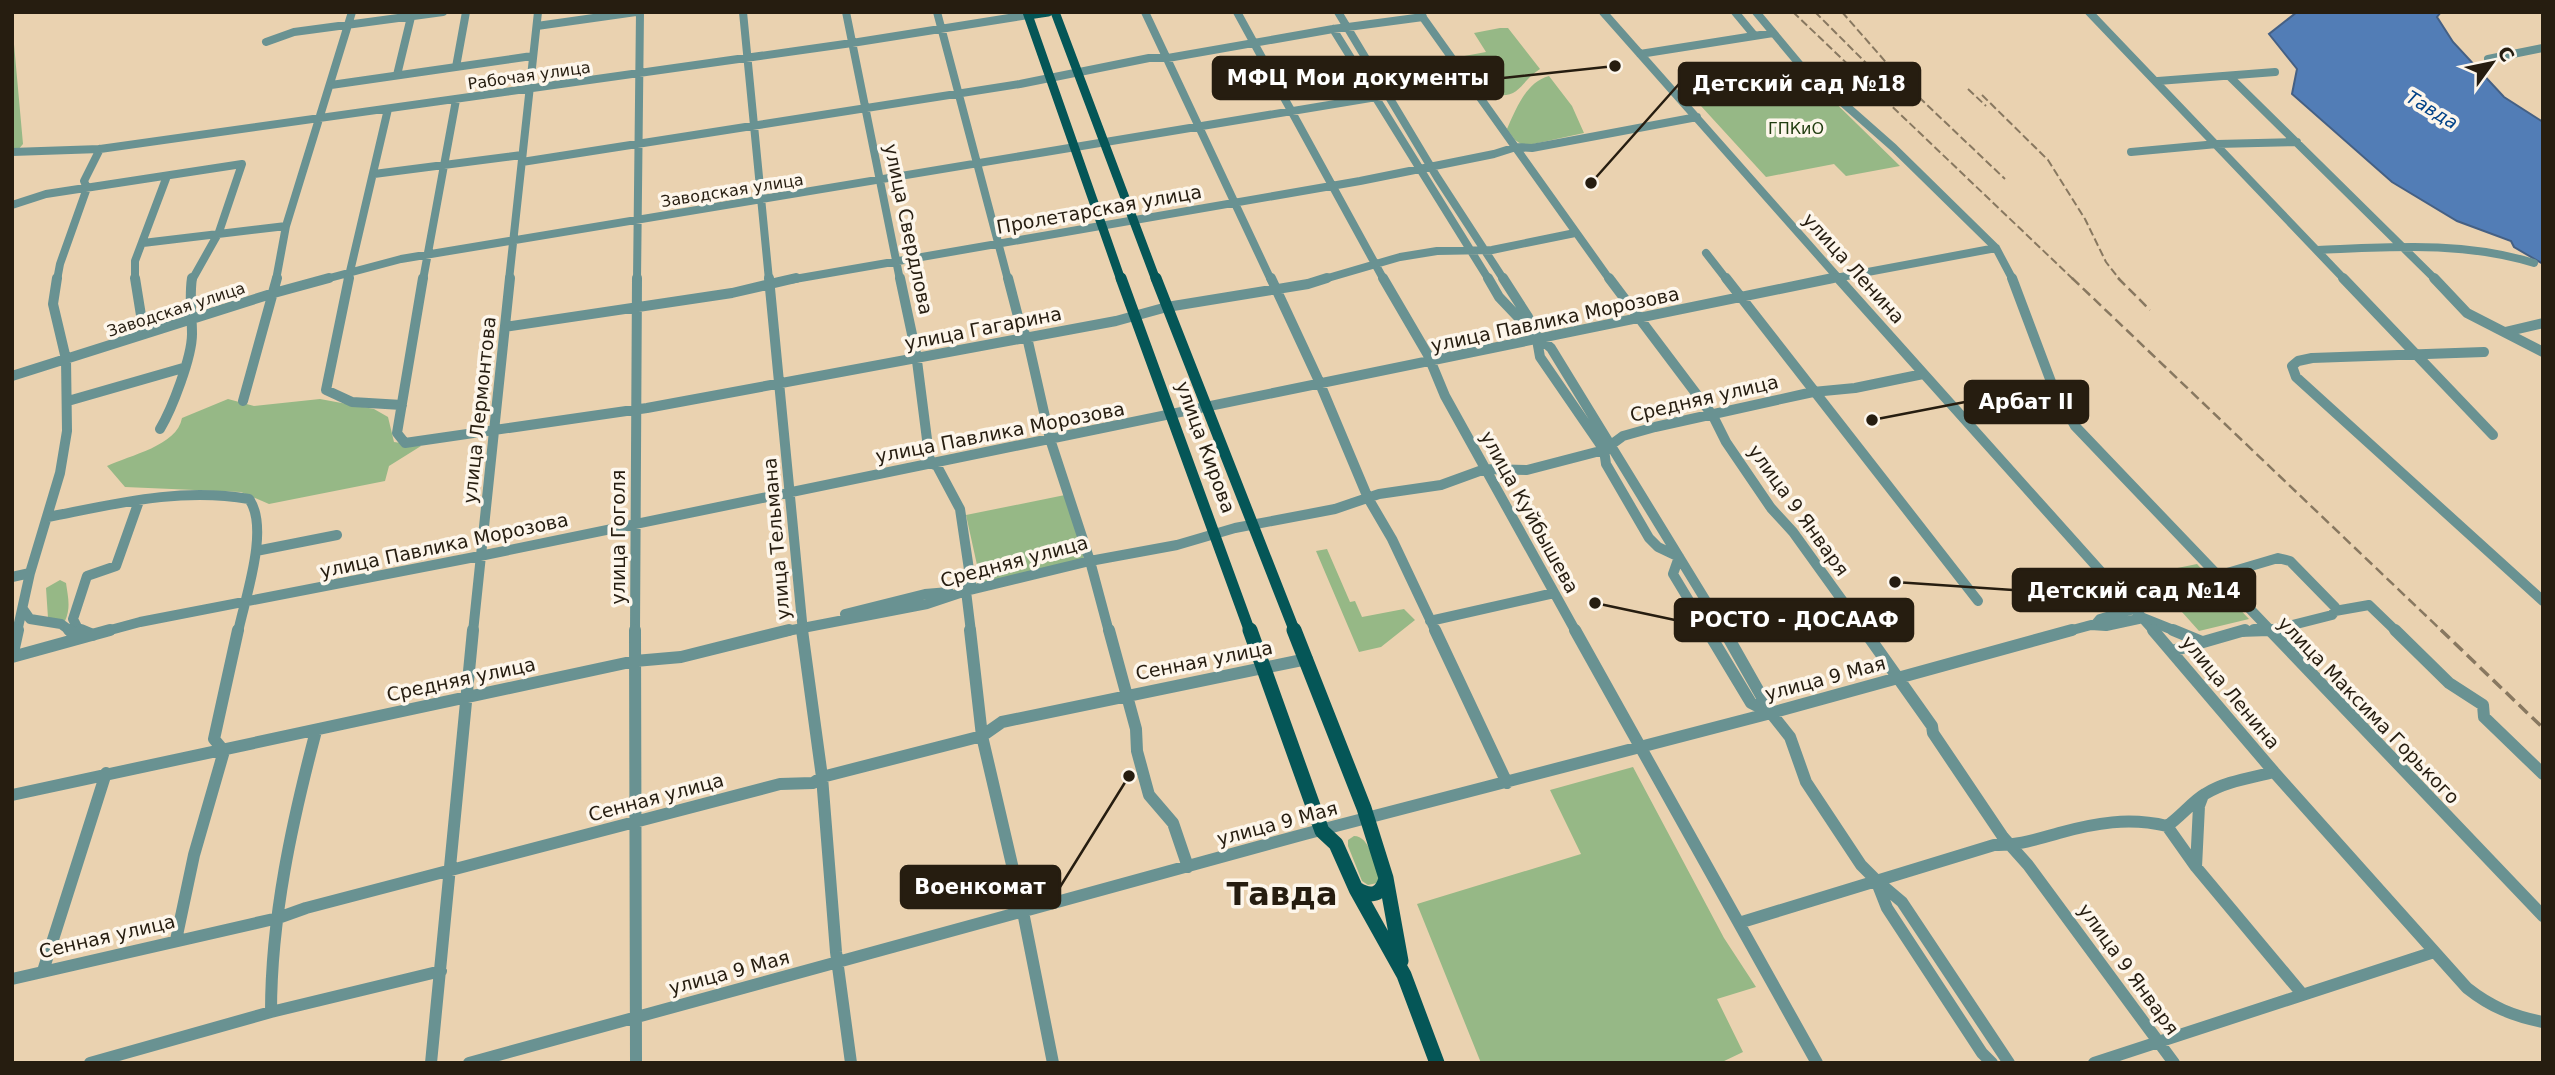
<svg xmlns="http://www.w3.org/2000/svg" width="2555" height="1075" font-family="'DejaVu Sans',sans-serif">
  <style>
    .green { fill: #96b886 }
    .water { fill: #527db6; stroke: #456084; stroke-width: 2 }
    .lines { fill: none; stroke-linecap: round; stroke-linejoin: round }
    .minor-far2 { stroke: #699292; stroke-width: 8 }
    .minor-far1 { stroke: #699292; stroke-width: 10 }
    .minor { stroke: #699292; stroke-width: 12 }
    .major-far2 { stroke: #055657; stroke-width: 9 }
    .major-far1 { stroke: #055657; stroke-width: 11 }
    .major { stroke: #055657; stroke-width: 15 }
    .rail-far2 { stroke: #887860; stroke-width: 2; stroke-dasharray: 8 3.5; stroke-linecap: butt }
    .rail-far1 { stroke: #887860; stroke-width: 2.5; stroke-dasharray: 10 5; stroke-linecap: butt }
    .rail { stroke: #887860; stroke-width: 3.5; stroke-dasharray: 12 6; stroke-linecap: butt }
    .labels { text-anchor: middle; stroke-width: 7; stroke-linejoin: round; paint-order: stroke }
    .far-street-label { font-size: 16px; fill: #261d10; stroke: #fdf6eb }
    .far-park-label { font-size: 16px; fill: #213d10; stroke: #fdf6eb }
    .far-water-label { font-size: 18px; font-style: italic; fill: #014288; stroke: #fdf6eb }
    .street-label { font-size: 19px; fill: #261d10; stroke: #fdf6eb }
    .near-district-label { font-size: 32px; font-weight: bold; fill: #261d10; stroke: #fdf6eb }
    .leader { fill: none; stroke: #261d10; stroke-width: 2.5 }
    .callout-dot { fill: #261d10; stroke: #fdf6eb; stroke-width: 2.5 }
    .callout { fill: #261d10; stroke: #261d10; stroke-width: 2.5 }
    .callout-label { font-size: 21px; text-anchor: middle; font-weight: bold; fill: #fff }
  </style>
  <rect width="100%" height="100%" fill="#ead2b0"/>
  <path class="green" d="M12,22L23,144L12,157Z
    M1500,28H1508L1540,69C1519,82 1520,102 1488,93L1459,57L1486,52L1474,33Z
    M1549,76L1572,106L1584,133L1524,146L1515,140L1507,129C1516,109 1526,82 1549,76Z
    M1812,80L1900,166L1846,176L1834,164L1766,177L1690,94L1754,83L1764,91Z
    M228,399L254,406L320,399L374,409L388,417L394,442L421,446L389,466L385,481L269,504L241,492L125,487L107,466C130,455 177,446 182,418Z
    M1065,495L1084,559L981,583L966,515Z
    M1327,549L1350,602L1355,601L1362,617L1404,609L1415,620L1381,647L1359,652L1316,551Z
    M2197,564L2249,619L2199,631L2148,574Z
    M60,580L66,583C68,597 71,608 65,621L48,618L46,588Z
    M1633,767L1724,938L1756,987L1717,999L1743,1052L1720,1063H1481L1417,904L1581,854L1550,790Z
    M1354,836C1370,836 1374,864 1379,877L1377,883L1368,885L1362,881L1348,846V840Z"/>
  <path class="water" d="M2297,12H2441L2437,17L2453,42L2504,97L2543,122V264L2514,247L2511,241L2457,221L2392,182L2292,94L2297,69L2269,34Z"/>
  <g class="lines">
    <path class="minor-far2" d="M743,12L769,280
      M846,12L900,280
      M937,12L1008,280
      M1145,12L1271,280
      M1237,12L1384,280
      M1338,12L1437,177L1504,280
      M1419,12L1610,280
      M1603,12L1840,280
      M1735,12L1754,35
      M1756,12L1801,66L1894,148L1996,248L2013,280
      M2089,12L2345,280
      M537,26L636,12
      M1333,29L1489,280
      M266,42L294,32L443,12
      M1640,54L1773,33
      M2488,59L2543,48
      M456,67L466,12
      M397,75L411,17
      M2229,76L2436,280
      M2158,81L2275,72
      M331,85L532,56
      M12,152L100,149L852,43L1028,15
      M2131,152L2217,144L2297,142
      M522,162L1020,84L1149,58H1168L1333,29L1423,17
      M374,174L522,155
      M12,205L46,194L242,164L219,232L192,280
      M143,243L286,226
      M2318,250C2392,247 2463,241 2534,263
      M1706,253L1727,280
      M57,280L60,264L87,188L84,181L100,149
      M135,280V261L167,176
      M276,280L286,226L352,12
      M322,280L401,259L1467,82
      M348,280L388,109
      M423,280L456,100
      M509,280L538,12
      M637,280L640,12
      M789,280L1360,181L1494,154L1516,147L1532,148L1697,117
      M1321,280L1400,257L1437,251L1492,250L1575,233
      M1825,280L1996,248"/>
    <path class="minor-far1" d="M135,278L144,334
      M349,278L326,390L352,402L402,405
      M423,278L397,433L405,443L647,408L1116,321L1167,307L1308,284L1327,278
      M769,278L803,632
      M900,278L916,353L930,463L937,466L960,509L971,583L966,591L971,632
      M1008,278L1021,328L1027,337L1050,439L1090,561L1109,632
      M1271,278L1318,379L1368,498L1392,539L1436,632
      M1383,278L1428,355L1445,396L1576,632
      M1488,278L1499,297L1533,333
      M1503,278L1528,317L1536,335L1551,348L1725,632
      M1609,278L1713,416L1726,442L1771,508L1793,532L1865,632
      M1726,278L1978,601
      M1838,278L2155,632
      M2012,278L2053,387L2075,426L2272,632
      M2343,278L2493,435
      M2434,278L2467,313L2543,352
      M505,327L732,293L796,278
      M2505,332L2543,323
      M1537,340L1540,357L1604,450L1606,464L1649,538L1658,547L1679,557L1673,574L1708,632
      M2484,352L2312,358L2298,361L2292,366L2296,377L2543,601
      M12,376L274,293L329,278
      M68,401L183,368
      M243,401L277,278
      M160,429C172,409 192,357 192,334C192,315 189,298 192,278
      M48,517C115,504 180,487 249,499C270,528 245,598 238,632
      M256,551L337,535
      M2217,576L2278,558L2290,561L2335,607V611
      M12,577L30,573
      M23,609L30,619L61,624L72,632
      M845,614L925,594L949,592
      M1430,621L1554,593
      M2095,625L2100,619L2134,609
      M17,632L30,573L60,473L67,431L66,359L53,304L57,278
      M86,632L78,629L73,619L87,576L116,566L139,501
      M103,632L140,622L480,556L1833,278
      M473,632L510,278
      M635,632L637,278
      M782,632L927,604L966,591L1090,561L1177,545L1235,528L1335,509L1379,494L1441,485L1485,469L1527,470L1604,450L1623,436L1655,427L1813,392L1855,388L1923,374
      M2065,632L2091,625L2106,626L2143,618L2178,632
      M2239,632L2269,631L2332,615L2335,611L2369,605L2397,632"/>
    <path class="minor" d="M69,630L77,636H83
      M81,630L93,635
      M635,630L636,1063
      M802,630L822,777L836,952L851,1063
      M970,630L982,736L1023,912L1053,1063
      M1109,630L1136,729L1137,751L1149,795L1173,823L1188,867
      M1435,630L1507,783
      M1575,630L1817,1063
      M1707,630L1751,703L1771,713L1790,737L1806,782L1861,865L1876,880L1887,908L1982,1053L1992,1063
      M1724,630L1771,713
      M1864,630L1932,726L1933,733L2003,837L2028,865L2174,1063
      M2153,630L2274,772L2467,988C2491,1007 2513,1016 2543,1022
      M2173,630L2202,642
      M2254,630H2272
      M2270,630L2543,916
      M2395,630L2449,683L2483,705L2484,717L2543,774
      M2172,651L2245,630
      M12,657L110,630
      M12,657L18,630
      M12,795L635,661L681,657L789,630
      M2167,826L2196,867L2199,806L2202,798
      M2196,867L2303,995
      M1876,880L1902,902L2009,1063
      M1742,922L1994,845C2017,846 2037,839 2059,833C2095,823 2129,817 2167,826C2180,817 2193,801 2205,794C2226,781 2251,778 2274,772
      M176,940L194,855L224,751L214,739L238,630
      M43,971L106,773
      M12,979L278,918L306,908L780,784L813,783L822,777L982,736L1002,722L1307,659
      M271,1012C271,918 292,822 316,731
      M90,1063L271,1012L441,971
      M431,1063L473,630
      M469,1063L1305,834L1771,713L2072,630
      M2094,1063L2434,952"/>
    <path class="major-far2" d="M1027,12L1121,280
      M1055,12L1156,280
      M1028,15L1048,12"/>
    <path class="major-far1" d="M1121,278L1250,632
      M1156,278L1295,632"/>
    <path class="major" d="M1250,630L1322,831L1336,844L1356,889L1404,975L1437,1063
      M1294,630L1364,808L1386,878L1401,961
      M1357,889C1371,898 1382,895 1386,878"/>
    <path class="rail-far2" d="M1793,12L2074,280
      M1815,12L1876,73L1905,94
      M1842,12L1905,84L2005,179
      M1968,89L1986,106
      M1982,95L2048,160L2085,219L2106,262L2120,280"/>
    <path class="rail-far1" d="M2072,278L2443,632
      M2118,278L2150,310"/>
    <path class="rail" d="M2441,630L2543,728"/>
  </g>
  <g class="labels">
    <g class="far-street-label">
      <text transform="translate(529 75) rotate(-8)" y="6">Рабочая улица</text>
      <text transform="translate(732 190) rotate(-9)" y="6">Заводская улица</text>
      <text transform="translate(176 309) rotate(-18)" y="6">Заводская улица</text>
    </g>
    <g class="far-park-label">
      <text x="1796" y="134">ГПКиО</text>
    </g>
    <g class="far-water-label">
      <text transform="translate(2432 110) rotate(31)" y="6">Тавда</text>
    </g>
    <g class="street-label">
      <text transform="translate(1099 209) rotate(-10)" y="7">Пролетарская улица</text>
      <text transform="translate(909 229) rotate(78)" y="7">улица Свердлова</text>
      <text transform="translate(1854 268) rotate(48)" y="7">улица Ленина</text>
      <text transform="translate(1555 319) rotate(-12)" y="7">улица Павлика Морозова</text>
      <text transform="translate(983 328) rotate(-11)" y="7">улица Гагарина</text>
      <text transform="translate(1704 398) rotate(-13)" y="7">Средняя улица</text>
      <text transform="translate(479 410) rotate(-84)" y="7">улица Лермонтова</text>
      <text transform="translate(1000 432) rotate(-11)" y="7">улица Павлика Морозова</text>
      <text transform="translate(1206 447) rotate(70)" y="7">улица Кирова</text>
      <text transform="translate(1799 510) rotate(54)" y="7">улица 9 Января</text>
      <text transform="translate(1530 512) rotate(61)" y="7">улица Куйбышева</text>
      <text transform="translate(618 537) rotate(-90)" y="7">улица Гоголя</text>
      <text transform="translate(776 539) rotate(-95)" y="7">улица Тельмана</text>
      <text transform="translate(444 545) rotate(-12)" y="7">улица Павлика Морозова</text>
      <text transform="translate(1014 561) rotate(-15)" y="7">Средняя улица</text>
      <text transform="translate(1204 660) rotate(-11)" y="7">Сенная улица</text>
      <text transform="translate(1825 678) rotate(-15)" y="7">улица 9 Мая</text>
      <text transform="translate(461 679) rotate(-12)" y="7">Средняя улица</text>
      <text transform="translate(2231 692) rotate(50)" y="7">улица Ленина</text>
      <text transform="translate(2369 710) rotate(46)" y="7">улица Максима Горького</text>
      <text transform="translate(656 797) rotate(-15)" y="7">Сенная улица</text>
      <text transform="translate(1277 823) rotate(-15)" y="7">улица 9 Мая</text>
      <text transform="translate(107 936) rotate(-13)" y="7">Сенная улица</text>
      <text transform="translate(2129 969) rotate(54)" y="7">улица 9 Января</text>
      <text transform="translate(729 972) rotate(-15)" y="7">улица 9 Мая</text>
    </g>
    <g class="near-district-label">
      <text x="1282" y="905">Тавда</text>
    </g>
  </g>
  <path class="leader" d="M1615 66L1503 78M1591 183L1679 84M1872 420L1965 402M1895 582L2013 590M1595 603L1675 620M1129 776L1060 887"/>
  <g class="callout-dot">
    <circle cx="1615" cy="66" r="7"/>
    <circle cx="1591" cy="183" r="7"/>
    <circle cx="1872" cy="420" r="7"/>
    <circle cx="1895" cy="582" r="7"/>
    <circle cx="1595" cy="603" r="7"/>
    <circle cx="1129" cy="776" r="7"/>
  </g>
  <g class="callout">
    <rect x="1213" y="57" width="290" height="42" rx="7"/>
    <rect x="1679" y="63" width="241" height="42" rx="7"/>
    <rect x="1965" y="381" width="123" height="42" rx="7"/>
    <rect x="2013" y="569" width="242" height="42" rx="7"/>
    <rect x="1675" y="599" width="238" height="42" rx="7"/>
    <rect x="901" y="866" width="159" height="42" rx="7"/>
  </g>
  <g class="callout-label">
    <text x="1358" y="85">МФЦ Мои документы</text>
    <text x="1799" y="91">Детский сад №18</text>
    <text x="2026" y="409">Арбат II</text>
    <text x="2134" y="598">Детский сад №14</text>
    <text x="1794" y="627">РОСТО - ДОСААФ</text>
    <text x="980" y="894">Военкомат</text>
  </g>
  <rect width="2555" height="1075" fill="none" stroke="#261d10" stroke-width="28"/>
  <g transform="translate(2492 63) rotate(57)" stroke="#fdf6eb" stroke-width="5" paint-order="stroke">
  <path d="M0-5L12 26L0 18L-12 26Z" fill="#261d10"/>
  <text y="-10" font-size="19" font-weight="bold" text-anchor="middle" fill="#261d10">С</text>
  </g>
</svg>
